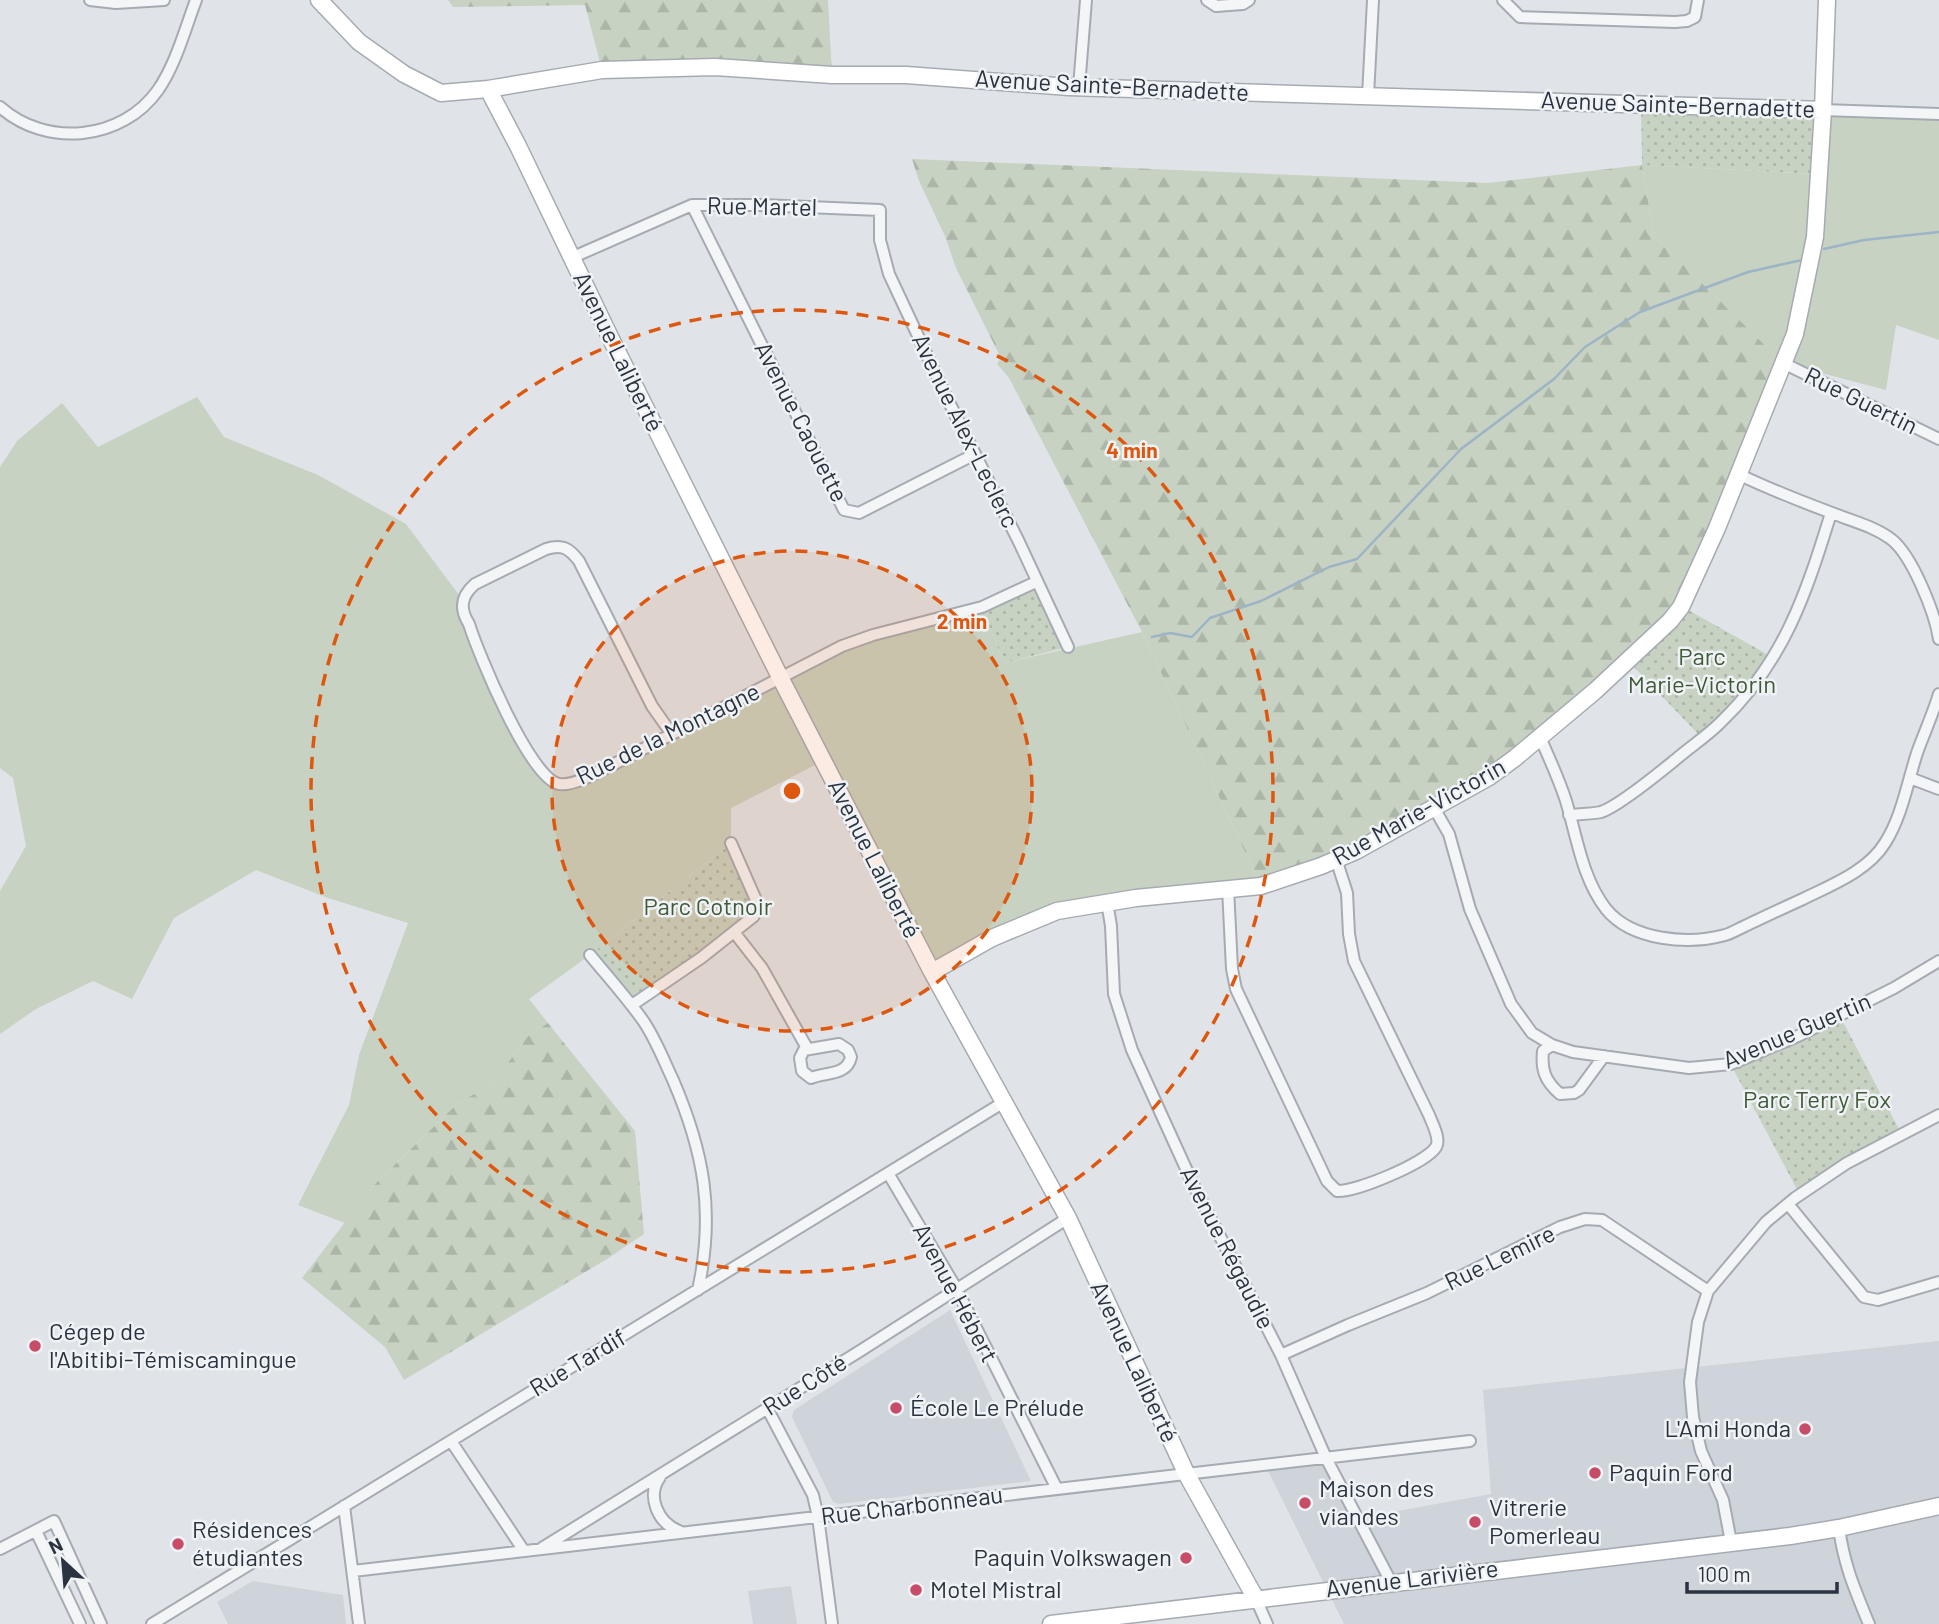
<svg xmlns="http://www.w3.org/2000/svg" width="1939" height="1624" font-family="Barlow,sans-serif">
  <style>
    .built { fill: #cfd3da }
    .grass { fill: #c7d2c2 }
    .forest { fill: url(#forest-firs) }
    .park { fill: url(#park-dots) }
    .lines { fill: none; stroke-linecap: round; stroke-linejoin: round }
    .stream { stroke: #9db4c6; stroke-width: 2.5 }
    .street-casing { stroke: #a6abb2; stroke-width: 14 }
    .secondary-casing { stroke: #a6abb2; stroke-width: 19 }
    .street { stroke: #f3f5f7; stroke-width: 10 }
    .secondary { stroke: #fff; stroke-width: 16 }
    .ring { fill: none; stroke: #de570f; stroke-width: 3.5; stroke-dasharray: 12 9 }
    .poi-dot { fill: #c64c67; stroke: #f0f3f6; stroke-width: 2.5 }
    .labels { text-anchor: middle; stroke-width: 5; stroke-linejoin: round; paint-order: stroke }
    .street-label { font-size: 24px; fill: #2a333f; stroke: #f0f3f6 }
    .park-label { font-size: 24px; fill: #405a38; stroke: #f0f3f6 }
    .poi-label { font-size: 24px; fill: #2a333f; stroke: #f0f3f6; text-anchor: start }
    .centre { fill: #de570f; stroke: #f0f3f6; stroke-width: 3.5 }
    .ring-label { font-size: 21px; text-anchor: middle; font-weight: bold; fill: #de570f; stroke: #f0f3f6; stroke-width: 5; stroke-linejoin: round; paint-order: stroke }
  </style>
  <defs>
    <pattern id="forest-firs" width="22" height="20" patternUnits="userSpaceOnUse" patternTransform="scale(1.75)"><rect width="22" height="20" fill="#c7d2c2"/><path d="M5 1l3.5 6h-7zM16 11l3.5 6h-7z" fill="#abb5a8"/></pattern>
    <pattern id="park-dots" width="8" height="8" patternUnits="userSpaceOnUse" patternTransform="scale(1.75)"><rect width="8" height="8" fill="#c7d2c2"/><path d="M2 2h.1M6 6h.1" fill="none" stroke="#abb5a8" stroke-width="1.8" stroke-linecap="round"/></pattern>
  </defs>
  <rect width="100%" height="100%" fill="#e0e4e8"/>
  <path class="built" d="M950,1310L1031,1481L839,1504L833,1502L792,1417L794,1410Z
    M1939,1341V1624H1344L1265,1465L1326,1458L1359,1518L1491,1494L1483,1390Z
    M253,1581L343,1595L346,1624H228L217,1602Z
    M791,1586L797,1624H753L748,1591Z"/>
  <path class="grass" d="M1823,110L1939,114V340L1896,325L1886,390L1783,363L1654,236L1642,165L1818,174Z
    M197,397L224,437L318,475L406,524L462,599L463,606L534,764L562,785L842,646L982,607L1004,663L1142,632L1261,886L1078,907L932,972L823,761L731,808V843L590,955L529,999L548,1023L528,1036L493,1083L457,1104L373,1186L345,1223L298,1205L349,1105L359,1055L408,923L328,898L256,870L174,918L132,999L93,981L36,1009L0,1034V891L26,846L13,778L0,768V467L17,441L62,403L98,447Z"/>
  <path class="forest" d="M448,0H828L832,75L602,70L585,5L453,7Z
    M912,159L1488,183L1642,165L1654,236L1783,363L1681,607L1595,691L1434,808L1261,886L1142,632L1009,378L997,364L1001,358L956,268L945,236L919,181Z
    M548,1023L635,1131L644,1234L607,1259L404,1380L385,1347L302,1278L373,1186L457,1104L493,1083L528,1036Z"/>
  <path class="park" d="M1641,103L1823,110L1819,174L1642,165Z
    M1036,582L1068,647L1004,663L982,607Z
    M1681,606L1774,658L1702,738L1628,661Z
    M731,843L756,900L754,916L632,1005L590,955Z
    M1839,1014L1902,1135L1800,1195L1731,1065Z"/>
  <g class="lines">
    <path class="stream" d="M1824,249L1864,240L1939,232
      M1152,637L1170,633L1192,637L1210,618L1261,601L1329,567L1357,559L1461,449L1554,379L1585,347L1640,312L1748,272L1802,260"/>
    <g class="street-casing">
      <path id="street" d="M90,0L116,3L164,0
        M1207,0L1216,6L1243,4L1249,0
        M1503,0L1520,17L1675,22L1687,21L1695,17L1698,0
        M1079,87L1086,0
        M1368,96L1373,0
        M0,107C46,148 122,141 158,90C176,64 185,29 196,0
        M1823,110L1939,114
        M692,205L844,510L859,513L975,454
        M571,258L692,205H759L880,210V240L889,274L948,400L1019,542L1068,647
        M1783,363L1939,439
        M1738,474C1769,489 1800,501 1832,513C1852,521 1873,526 1891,539C1912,555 1935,613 1939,639
        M671,733L652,706L579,561C569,548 562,544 546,549L475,584C461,596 459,608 469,624C478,653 530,779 559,784C574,787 604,769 618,762L842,646L873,635L982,607L1036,582
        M1540,737C1549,758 1559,779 1566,801C1577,837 1582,878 1606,909C1632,941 1689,945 1725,935C1732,933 1738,929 1745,926C1764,917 1783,908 1803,899C1831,885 1868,871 1885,843C1902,816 1907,784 1917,753C1924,733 1933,714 1939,694
        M1910,778L1939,789
        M1434,808L1449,834L1470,909L1511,1004L1532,1033L1552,1045L1573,1052L1689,1068L1731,1064L1798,1036L1894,988L1939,961
        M1569,815C1579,814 1591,814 1601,812C1619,806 1659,773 1675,760C1690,747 1707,736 1720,723C1784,662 1806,594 1831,513
        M1228,888L1232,969L1236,989L1327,1181L1337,1191C1356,1192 1426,1163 1436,1147C1441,1139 1432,1123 1429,1115L1354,961L1349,934L1347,893L1336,859
        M1107,902L1111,926L1114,994L1132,1050L1193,1184L1281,1355L1326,1458L1391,1582
        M734,932L762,968L807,1048
        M590,955C608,977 628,999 644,1022C656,1040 664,1061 673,1080C704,1152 715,1212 698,1290
        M632,1005L701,958L754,916L756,900L731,843
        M839,1044L848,1050L851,1057C847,1076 825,1072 811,1078L802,1071L800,1058L804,1050Z
        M1552,1045L1543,1051C1541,1070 1545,1081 1560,1094L1574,1093L1579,1090L1604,1056
        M888,1173L956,1288L1057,1489
        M1788,1204L1864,1297L1878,1300L1939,1282
        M1281,1355L1348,1325L1427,1293L1560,1227L1585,1219L1602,1220L1708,1291
        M767,1408L813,1495L818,1517L832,1624
        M451,1441L524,1551
        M660,1477C646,1496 658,1523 679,1531
        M344,1506L359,1624
        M1839,1528C1844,1565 1855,1590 1869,1624
        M36,1531L80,1624
        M1731,1542L1723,1500L1701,1451L1693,1417L1690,1382L1698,1322L1708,1291L1766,1222L1795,1198L1847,1163L1939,1115
        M542,1548L860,1351L1068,1218
        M0,1549L54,1521L101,1624
        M353,1571L1470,1441
        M1256,1599L1267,1624
        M152,1624L1004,1102"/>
    </g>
    <g class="secondary-casing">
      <path id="secondary" d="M319,0L359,42L404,74L441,93L488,89L602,70L715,67L832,75H906L1069,87L1823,110
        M488,89L518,146L611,339L781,679L932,972L1068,1218L1187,1475L1256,1599
        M932,972L992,938L1057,911L1136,898L1261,886L1321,866L1356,851L1489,777L1515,758L1595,691L1670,621L1681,607L1717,528L1795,334L1815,237L1823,110L1827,0
        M1051,1624L1790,1536L1839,1528L1939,1506"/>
    </g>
    <use href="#street" class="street"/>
    <use href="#secondary" class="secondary"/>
  </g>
  <circle cx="792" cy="791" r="240" fill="#de570f" fill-opacity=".12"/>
  <g class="ring">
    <circle cx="792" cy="791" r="240"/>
    <circle cx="792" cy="791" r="481"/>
  </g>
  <g class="poi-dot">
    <circle cx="35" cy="1346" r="7"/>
    <circle cx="896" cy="1408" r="7"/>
    <circle cx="1805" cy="1429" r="7"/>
    <circle cx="1595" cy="1473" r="7"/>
    <circle cx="1305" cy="1503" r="7"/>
    <circle cx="1475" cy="1522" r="7"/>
    <circle cx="178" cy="1544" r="7"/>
    <circle cx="1186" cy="1558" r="7"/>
    <circle cx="916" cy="1590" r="7"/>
  </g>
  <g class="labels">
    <g class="street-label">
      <text transform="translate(1112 86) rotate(3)" y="8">Avenue Sainte-Bernadette</text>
      <text transform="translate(1678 105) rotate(2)" y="8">Avenue Sainte-Bernadette</text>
      <text transform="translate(762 207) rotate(1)" y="8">Rue Martel</text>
      <text transform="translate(618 352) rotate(64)" y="8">Avenue Laliberté</text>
      <text transform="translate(1861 401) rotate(26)" y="8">Rue Guertin</text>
      <text transform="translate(801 422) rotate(63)" y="8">Avenue Caouette</text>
      <text transform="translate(965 431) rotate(64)" y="8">Avenue Alex-Leclerc</text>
      <text transform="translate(668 734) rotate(-26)" y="8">Rue de la Montagne</text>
      <text transform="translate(1419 812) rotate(-29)" y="8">Rue Marie-Victorin</text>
      <text transform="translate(874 859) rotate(63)" y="8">Avenue Laliberté</text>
      <text transform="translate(1797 1031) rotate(-23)" y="8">Avenue Guertin</text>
      <text transform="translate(1227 1248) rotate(63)" y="8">Avenue Régaudie</text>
      <text transform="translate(1500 1258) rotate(-26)" y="8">Rue Lemire</text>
      <text transform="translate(955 1293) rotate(62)" y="8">Avenue Hébert</text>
      <text transform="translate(1134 1362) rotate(65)" y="8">Avenue Laliberté</text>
      <text transform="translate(578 1363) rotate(-31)" y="8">Rue Tardif</text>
      <text transform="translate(805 1385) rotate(-32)" y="8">Rue Côté</text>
      <text transform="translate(912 1506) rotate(-7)" y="8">Rue Charbonneau</text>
      <text transform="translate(1412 1579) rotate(-7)" y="8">Avenue Larivière</text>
    </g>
    <g class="park-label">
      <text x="1702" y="665">Parc<tspan x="1702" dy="28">Marie-Victorin</tspan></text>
      <text x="708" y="915">Parc Cotnoir</text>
      <text x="1817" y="1108">Parc Terry Fox</text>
    </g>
    <g class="poi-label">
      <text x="49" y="1340">Cégep de<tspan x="49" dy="28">l'Abitibi-Témiscamingue</tspan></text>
      <text x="910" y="1416">École Le Prélude</text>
      <text x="1791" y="1437" text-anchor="end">L'Ami Honda</text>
      <text x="1609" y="1481">Paquin Ford</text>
      <text x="1319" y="1497">Maison des<tspan x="1319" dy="28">viandes</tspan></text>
      <text x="1489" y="1516">Vitrerie<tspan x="1489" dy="28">Pomerleau</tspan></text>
      <text x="192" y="1538">Résidences<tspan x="192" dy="28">étudiantes</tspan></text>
      <text x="1172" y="1566" text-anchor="end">Paquin Volkswagen</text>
      <text x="930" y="1598">Motel Mistral</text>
    </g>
  </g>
  <circle cx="792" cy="791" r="10" class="centre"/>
  <g class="ring-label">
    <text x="1132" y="458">4 min</text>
    <text x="962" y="629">2 min</text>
  </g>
  <g transform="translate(63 1561) rotate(334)" stroke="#f0f3f6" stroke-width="5" paint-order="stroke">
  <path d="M0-5L12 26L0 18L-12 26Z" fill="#2a333f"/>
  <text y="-10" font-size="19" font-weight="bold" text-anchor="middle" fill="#2a333f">N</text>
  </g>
  <path d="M1687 1582v10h150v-10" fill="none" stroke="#2a333f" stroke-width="3.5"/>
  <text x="1698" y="1582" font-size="21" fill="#2a333f" stroke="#f0f3f6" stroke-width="5" paint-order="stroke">100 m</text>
</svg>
